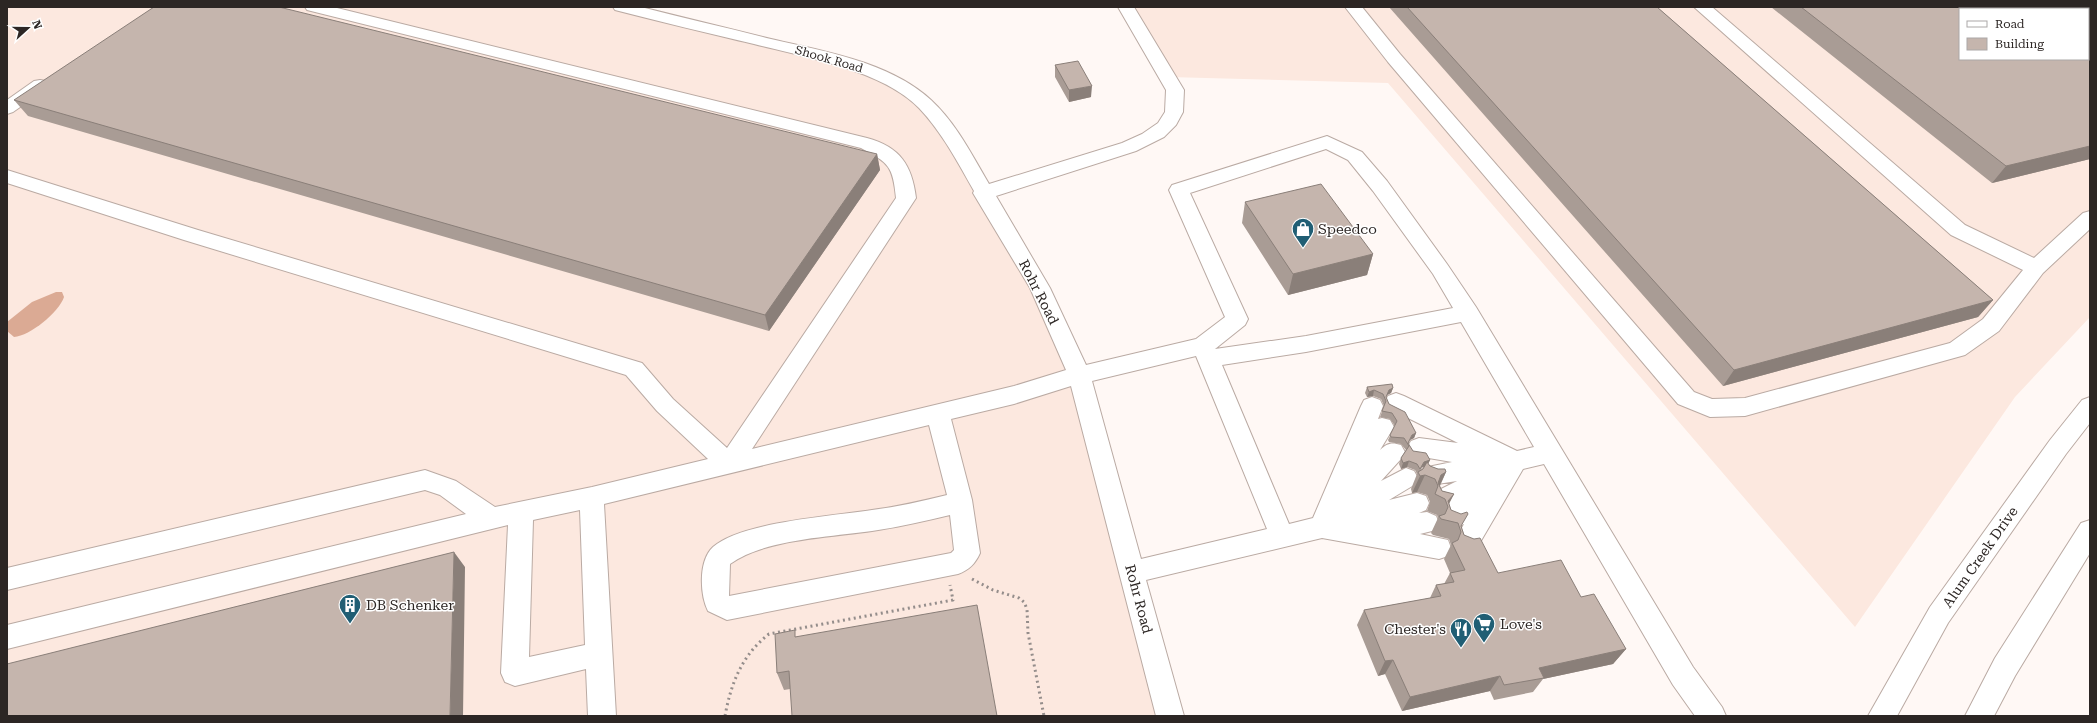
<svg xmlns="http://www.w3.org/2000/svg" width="2097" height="723" font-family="'Roboto Serif',serif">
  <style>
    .built { fill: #fce8df; fill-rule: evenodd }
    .water { fill: #dbaa94 }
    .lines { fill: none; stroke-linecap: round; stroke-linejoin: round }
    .minor-casing { stroke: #baaaa3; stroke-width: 2 }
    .major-casing { stroke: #baaaa3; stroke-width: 2 }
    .path { stroke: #948d8b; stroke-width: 3; stroke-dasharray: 2 3.5; stroke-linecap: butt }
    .minor { fill: #fff; fill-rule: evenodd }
    .major { fill: #fff; fill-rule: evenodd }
    .wall { fill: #a99c95; fill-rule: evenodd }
    .shaded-wall { fill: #8a7f79 }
    .building { fill: #c5b5ad; stroke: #8a7f79 }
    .labels { text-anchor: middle; stroke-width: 3; stroke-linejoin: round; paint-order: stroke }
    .far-street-label { font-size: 12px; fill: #2c2624; stroke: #fff }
    .poi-label { font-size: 14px; fill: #2c2624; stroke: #fff; text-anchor: start }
    .street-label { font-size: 14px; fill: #2c2624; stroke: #fff }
  </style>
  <rect width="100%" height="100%" fill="#fff8f5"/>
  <path class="built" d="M7,7H621L838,60L889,79L942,124L1078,375L1170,716H7Z
    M1124,7H2090V317L2015,397L1855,627L1388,83L1168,77ZM1960,9H2088V59H1960Z"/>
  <path class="water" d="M56,292H62L64,297C59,312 30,336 14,337L7,331V322L32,302Z"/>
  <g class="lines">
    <g class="minor-casing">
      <path id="minor" d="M305,7H333L867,138C900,147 912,165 916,198L752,449L1014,386L1066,370L1030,288L973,193L974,191C958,163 942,132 919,108C882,70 804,57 754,44C708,33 661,22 615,10L613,7H641C684,18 728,28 771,39C823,51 890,62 931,100C956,123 972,155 989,184L1122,143L1142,134L1158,123L1165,112L1166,90L1118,7H1134L1184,90L1183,112L1176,125L1164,137L1136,151L996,196L1050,288L1086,365L1196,339L1225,317L1169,190L1172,185L1327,136L1362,152L1387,181L1447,264L1476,307L1693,667L1722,707L1726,716H1695L1673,685L1544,464L1523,469L1475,551L1466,554L1457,551L1454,543L1464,524L1453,529L1444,526L1441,519L1449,508L1444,509L1435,506L1432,499L1435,492L1457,481L1431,485L1423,482L1419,475L1423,468L1452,462L1411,455L1407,448L1411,441L1419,438L1458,443L1388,408L1385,402L1388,396L1396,393L1404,396L1517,451L1534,447L1461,322L1306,352L1222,365L1289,524L1313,518L1361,406L1364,400L1372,397L1380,400L1383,406L1378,419L1382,418L1390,420L1394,427L1380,450C1387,443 1392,442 1401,445L1405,452L1401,459L1381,481L1406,468L1414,471L1418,478L1414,485L1389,500L1417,493L1426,496L1429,503L1426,510L1419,513L1427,512L1436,516L1439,523L1436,530L1420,534L1448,540L1451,548L1448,556L1439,559L1322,538L1146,580L1184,716H1156L1071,386L1014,404L951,419L972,500L980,553C975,564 969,570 958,574L727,620L708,611C700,595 698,561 713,547C741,522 833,516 872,510C897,507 922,501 947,495L929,425L604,504L616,716H588L586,669L515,686L505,682L501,673L508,525L7,649V625L466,514L440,495L425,490L7,590V568L425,470L456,481L495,507L592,487L708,459L657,411L626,375L184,240L7,183V170L198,230L642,363L673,399L727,448L896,198C893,166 889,163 861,148L307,10ZM1326,149L1348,160L1373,191L1433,274L1453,308L1306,336L1215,349L1245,325L1248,319L1190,193ZM1196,356L1267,529L1141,559L1092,381ZM580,510L585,645L529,657L533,520ZM950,515L954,550L951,553L729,596L730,564C764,539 831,537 872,531C899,527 925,521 950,515Z
        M1345,7H1362L1400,54L1694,392L1712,399L1745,398L1950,343L1983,319L2023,270L1951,235L1694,7H1712L1965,225L2034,258L2083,213L2090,211V229L2043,273L1999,331L1965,355L1745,416L1710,417L1678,404L1388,62Z
        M40,80L46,81L49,85L46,89L13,112L7,114V100L34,81Z"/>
    </g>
    <g class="major-casing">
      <path id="major" d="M2090,397V423L2066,454L1948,623L1897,716H1868L1930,607L2050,440L2082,400Z
        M2090,520V553L2015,676L1994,716H1965L1995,658L2081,523Z"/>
    </g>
    <path class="path" d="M972,579L993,590L1019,598L1024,602L1027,609L1028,633L1044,716
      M725,716C731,683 742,655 769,634L953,600L950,585"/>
    <use href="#minor" class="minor"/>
    <use href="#major" class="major"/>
  </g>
  <path class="wall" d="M1389,7H1657L1993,300L1978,317L1723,386Z
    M1771,7H2011L2090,60V159L1992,183Z
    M1055,65L1091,97L1069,102L1055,77Z
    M14,100L877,154L880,170L769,331L28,116Z
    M1245,202L1373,254L1367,275L1288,295L1242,223Z
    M1367,387L1393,388L1391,393L1387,395L1386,397L1389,404L1416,433L1414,438L1410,440L1408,444L1413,451L1430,460L1428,464L1430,466L1446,472L1440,486L1442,491L1454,494L1449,504L1451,510L1461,526L1464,535L1498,573L1581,597L1626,649L1613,664L1543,679L1533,692L1494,700L1490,691L1402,711L1385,674L1378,676L1357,625L1364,610L1430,598L1436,585L1444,584L1450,573L1444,559L1451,545L1449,539L1433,535L1431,533L1438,518L1437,515L1427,511L1430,502L1427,495L1417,492L1412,493L1411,489L1417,474L1415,470L1407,467L1401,469L1399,464L1401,458L1406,450L1401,444L1389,442L1388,440L1395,426L1390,419L1380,417L1384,406L1381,399L1373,396L1367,397L1365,393ZM1422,467H1424L1423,469L1420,471Z
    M795,630L790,689L784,690L777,673Z"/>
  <path class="shaded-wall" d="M1092,86L1091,97L1069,102V90Z
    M2090,146V159L1992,183L2006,166Z
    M877,154L880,170L769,331L765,315Z
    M1373,254L1367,275L1288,295L1293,274Z
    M1993,300L1978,317L1723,386L1734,370Z
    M1393,388L1391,393L1387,395L1389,390Z
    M1374,390L1373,396L1367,397L1369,392Z
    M1416,433L1414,438L1410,440L1408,445L1412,435Z
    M1430,460L1427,466L1422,467L1418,474L1424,462Z
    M1409,461L1407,467L1401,469L1403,463Z
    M1446,472L1438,489L1437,484L1441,475Z
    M1425,475L1417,492L1412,493L1420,476Z
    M1454,494L1448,505V501Z
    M454,552L465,567L463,716H450Z
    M1626,649L1613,664L1543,679L1544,678L1539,668Z
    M1393,660L1385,674L1378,676L1385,661Z
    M1500,676L1490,691L1402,711L1410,697Z"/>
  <path class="building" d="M154,7H279L877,154L765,315L14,100Z
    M1407,7H1657L1993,300L1734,370Z
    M1801,7H2011L2014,9H1960V59H2088V58L2090,60V146L2006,166Z
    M1078,61L1092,86L1069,90L1055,65Z
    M1321,184L1373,254L1293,274L1245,202Z
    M1392,384L1393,388L1389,390L1386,397L1389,404L1405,412L1416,433L1412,435L1408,443L1413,451L1426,453L1430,460L1424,462L1420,469L1417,464L1409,461L1403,463L1401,458L1409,446L1404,438L1391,437L1390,435L1397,421L1392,413L1382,411L1386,401L1383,394L1374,390L1369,392L1367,387Z
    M1427,462L1430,466L1438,469H1445L1446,472L1441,475L1438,483L1442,491L1454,494L1448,501L1451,510L1461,514L1467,512L1468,514L1461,526L1464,535L1474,539L1480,538L1498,573L1561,560L1581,597L1594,594L1626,649L1539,668L1544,678L1504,685L1500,676L1410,697L1393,660L1385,661L1364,610L1441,596L1436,585L1454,582L1450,573L1465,570L1452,543L1458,540L1461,532L1458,523L1441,519L1439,516L1445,514L1448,507L1445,499L1435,494L1438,486L1435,479L1425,475L1420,476L1418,472L1423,469Z
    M454,552L450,716H7V664Z
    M977,605L997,716H792L789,671L777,673L775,634L795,630V637Z"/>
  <defs>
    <g id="shop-pin" transform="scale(1.15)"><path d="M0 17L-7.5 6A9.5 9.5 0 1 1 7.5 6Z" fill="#205e74" stroke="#fff"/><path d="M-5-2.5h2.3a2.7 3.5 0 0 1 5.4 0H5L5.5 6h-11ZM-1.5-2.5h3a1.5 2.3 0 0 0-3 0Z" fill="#fff"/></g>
    <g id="building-pin" transform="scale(1.15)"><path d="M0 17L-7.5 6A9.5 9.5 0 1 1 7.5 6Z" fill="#205e74" stroke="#fff"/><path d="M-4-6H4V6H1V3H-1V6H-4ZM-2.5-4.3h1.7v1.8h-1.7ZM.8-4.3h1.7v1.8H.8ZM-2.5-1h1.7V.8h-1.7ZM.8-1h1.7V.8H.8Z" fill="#fff"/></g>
    <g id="supermarket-pin" transform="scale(1.15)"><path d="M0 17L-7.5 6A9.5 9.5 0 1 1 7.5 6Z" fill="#205e74" stroke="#fff"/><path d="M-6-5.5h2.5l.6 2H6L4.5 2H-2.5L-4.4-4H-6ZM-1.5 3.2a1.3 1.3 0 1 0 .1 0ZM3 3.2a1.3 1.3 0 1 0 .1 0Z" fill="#fff"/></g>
    <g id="restaurant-pin" transform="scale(1.15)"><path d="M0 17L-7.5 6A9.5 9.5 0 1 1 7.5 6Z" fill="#205e74" stroke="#fff"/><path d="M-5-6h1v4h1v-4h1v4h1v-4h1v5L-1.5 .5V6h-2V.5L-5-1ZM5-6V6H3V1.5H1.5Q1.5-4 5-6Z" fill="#fff"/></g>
  </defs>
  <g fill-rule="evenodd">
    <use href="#shop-pin" x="1303" y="229"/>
    <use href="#building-pin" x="350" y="605"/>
    <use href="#supermarket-pin" x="1484" y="624"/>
    <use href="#restaurant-pin" x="1461" y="629"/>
  </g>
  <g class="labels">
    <g class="far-street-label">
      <text transform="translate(829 59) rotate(16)" y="4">Shook Road</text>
    </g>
    <g class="poi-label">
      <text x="1318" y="234">Speedco</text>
      <text x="366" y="610">DB Schenker</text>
      <text x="1500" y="629">Love's</text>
      <text x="1446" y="634" text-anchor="end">Chester's</text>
    </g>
    <g class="street-label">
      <text transform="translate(1039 292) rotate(63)" y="5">Rohr Road</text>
      <text transform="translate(1980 557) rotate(-55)" y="5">Alum Creek Drive</text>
      <text transform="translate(1139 599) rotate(75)" y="5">Rohr Road</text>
    </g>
  </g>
  <rect width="2097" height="723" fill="none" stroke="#2c2624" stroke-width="16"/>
  <rect x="1959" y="8" width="130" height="52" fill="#ffffff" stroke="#aba8a7"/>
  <rect x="1967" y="21" width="20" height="6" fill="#ffffff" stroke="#aba8a7"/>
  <text x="1995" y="28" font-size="12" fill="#2c2624">Road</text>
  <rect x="1967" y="38" width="20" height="12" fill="#c5b5ad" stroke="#aba8a7"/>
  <text x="1995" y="48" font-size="12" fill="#2c2624">Building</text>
  <g transform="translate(28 28) rotate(69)" stroke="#ffffff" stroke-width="3" paint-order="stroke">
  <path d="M0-3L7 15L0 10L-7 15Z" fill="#2c2624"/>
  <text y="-6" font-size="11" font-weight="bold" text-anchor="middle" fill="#2c2624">N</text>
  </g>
</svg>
